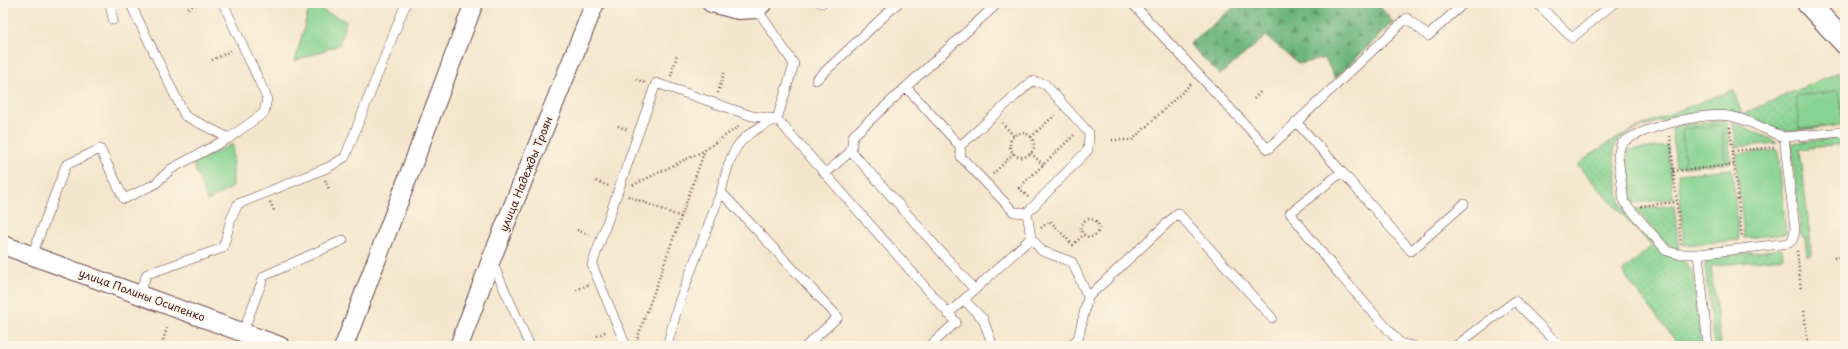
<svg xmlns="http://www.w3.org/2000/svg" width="1848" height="349" font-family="'Playpen Sans',sans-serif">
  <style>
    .grass { fill: url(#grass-dots); stroke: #68795e }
    .forest { fill: url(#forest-firs); stroke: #5c6a53 }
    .park { fill: #87d391; stroke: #68795e }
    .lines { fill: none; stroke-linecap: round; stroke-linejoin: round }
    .service-casing { stroke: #643d43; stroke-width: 10 }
    .minor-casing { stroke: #643d43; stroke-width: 20 }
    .tertiary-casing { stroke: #643d43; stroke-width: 24 }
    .path { stroke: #643d43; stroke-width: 2.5; stroke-dasharray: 1 3; stroke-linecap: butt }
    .service { stroke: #fff; stroke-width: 9 }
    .minor { stroke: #fff; stroke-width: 18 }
    .tertiary { stroke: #fff; stroke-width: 22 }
    .labels { text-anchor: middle; stroke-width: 3; stroke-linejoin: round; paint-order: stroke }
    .street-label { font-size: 11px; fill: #4a1f2b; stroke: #fcf5e5 }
  </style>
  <defs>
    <pattern id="grass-dots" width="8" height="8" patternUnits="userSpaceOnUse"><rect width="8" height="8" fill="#87d391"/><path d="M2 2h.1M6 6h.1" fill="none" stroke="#76b57d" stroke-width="1.8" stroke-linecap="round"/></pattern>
    <pattern id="forest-firs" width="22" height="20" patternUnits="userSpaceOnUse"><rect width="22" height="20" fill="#6db57b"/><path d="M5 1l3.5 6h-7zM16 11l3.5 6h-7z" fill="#5c9365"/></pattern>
  </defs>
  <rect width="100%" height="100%" fill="#fcf5e5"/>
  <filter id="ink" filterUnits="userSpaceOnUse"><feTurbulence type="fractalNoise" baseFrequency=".025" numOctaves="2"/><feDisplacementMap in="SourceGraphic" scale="8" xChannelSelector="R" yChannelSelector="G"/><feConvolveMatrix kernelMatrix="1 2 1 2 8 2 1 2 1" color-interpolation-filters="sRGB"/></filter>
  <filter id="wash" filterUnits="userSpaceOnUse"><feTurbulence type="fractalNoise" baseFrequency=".012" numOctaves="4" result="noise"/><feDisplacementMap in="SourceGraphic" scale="16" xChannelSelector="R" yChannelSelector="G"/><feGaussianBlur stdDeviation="0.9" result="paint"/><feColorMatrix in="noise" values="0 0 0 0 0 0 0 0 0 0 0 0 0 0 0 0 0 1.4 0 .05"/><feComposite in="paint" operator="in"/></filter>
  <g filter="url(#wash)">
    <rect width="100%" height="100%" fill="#f4e6cc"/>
    <path class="grass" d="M1839,72L1845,79V121L1842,125C1823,127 1801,132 1781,130C1763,129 1748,114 1730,112C1708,108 1630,124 1617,142C1614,146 1614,151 1614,156L1620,204L1658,250C1671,259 1688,257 1693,274L1701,346H1680L1622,272L1652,246L1577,165C1622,128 1679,111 1733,90L1742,114Z
      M1718,121H1727L1731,162L1676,168L1672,128L1681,125Z
      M1733,122L1771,139L1777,143L1736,147Z
      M1845,137V144L1800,149L1812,255L1807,256L1805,239L1801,235L1791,143Z
      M1674,205L1679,250L1665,243L1635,209Z
      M1782,249L1783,258L1711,266L1721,346H1714L1705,265L1707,258Z"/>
    <path class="forest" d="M1230,3H1377L1393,22L1335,79L1325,58L1299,64L1266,36L1220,75L1189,44L1233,8Z"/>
    <path class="park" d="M310,5L346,21L339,45L295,61Z
      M1839,91L1843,124L1799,129L1796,96Z
      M1722,125L1725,162L1685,166L1682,129Z
      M233,144V187L207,201L193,163Z
      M1668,146L1673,199L1632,203L1627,150Z
      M1778,150L1786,234L1744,238L1736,154Z
      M1732,169L1739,240L1684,245L1678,174Z"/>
  </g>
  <g filter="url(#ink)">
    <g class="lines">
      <g class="service-casing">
        <path id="service" d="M110,3L113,20
          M223,3L267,98L264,113L229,138
          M821,3H822
          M1132,3L1268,149L1407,18L1428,36L1464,3
          M1537,3L1572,38L1614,3
          M816,80L898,3
          M1032,81L1045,84L1089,133L1088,150L1027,213L1014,212L961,157L960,146Z
          M906,87L998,3
          M1296,122L1342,172L1411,251L1464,204
          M960,146L906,87L853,136L851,151L975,290
          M1342,172L1290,213L1339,274L1401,344L1413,346
          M825,174L851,151
          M1031,238L1042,251L1072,262L1088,297L1078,339L1069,346
          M1698,254H1678L1667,251L1624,202L1618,156L1621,144C1640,128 1704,112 1729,116C1748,119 1767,131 1784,137
          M32,255L66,165L100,149L124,199L155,184L171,169L229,138L185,116L130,3
          M491,260L530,346
          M139,293L147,274L223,248L231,219L238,204L329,167L345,157L406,3
          M1088,297L1178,213L1272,318
          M964,300L983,319L993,346
          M948,314L1031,238L1027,213
          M243,332L264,276L343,240
          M626,346L592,265L656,83L752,116L777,119L794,64L757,9
          M667,346L679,302L721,192
          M806,346L838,317L721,192C732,149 735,137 777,119L956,322L930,346
          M1456,346L1515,301L1560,346
          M1708,346L1698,254L1789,243L1793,239L1795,229L1784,137L1845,132"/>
      </g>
      <g class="minor-casing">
        <path id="minor" d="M711,3L738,10L757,9L763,3
          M3,245L280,346
          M344,346L474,3
          M459,346L491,260L595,3"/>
      </g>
      <g class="tertiary-casing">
        <path id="tertiary" d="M1808,3L1845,43"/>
      </g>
      <path class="path" d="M188,8L199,3
        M212,60L233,50
        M671,76L677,55
        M636,79L645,83
        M718,93L724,73
        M1254,99L1262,90
        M1002,123L1014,136
        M618,126L628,130
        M1730,127L1742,237
        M1010 145a12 12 0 1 1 24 0a12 12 0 1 1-24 0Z
        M1670,136L1681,244
        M1031,137L1057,113
        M1112,140H1132L1192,83
        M1733,151L1774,147
        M1031,153L1043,165
        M1673,171L1734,165
        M993,174L1014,153
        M325,180L329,189
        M596,181L609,186
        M633,185L705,150
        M628,196L681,217
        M1028,197L1019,188L1074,135L1075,136
        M270,202L275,213
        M1641,206L1677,202
        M1081 228a9 9 0 1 1 18 0a9 9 0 1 1-18 0Z
        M1041,228L1050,221L1073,245L1084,234
        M577,230L592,236
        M1797,251L1801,290
        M1834,258L1845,257
        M576,290L588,285
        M1804,311L1808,346
        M597,336L607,331
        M1842,338H1845
        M636,342L705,150L739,126
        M162,344L167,328"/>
      <use href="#service" class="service"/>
      <use href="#minor" class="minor"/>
      <use href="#tertiary" class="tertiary"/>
    </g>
  </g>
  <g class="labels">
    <g class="street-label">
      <text transform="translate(526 174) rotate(-68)" y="4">улица Надежды Троян</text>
      <text transform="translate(142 295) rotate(20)" y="4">улица Полины Осипенко</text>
    </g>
  </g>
  <rect width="1848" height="349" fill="none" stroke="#fcf5e5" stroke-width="16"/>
</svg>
